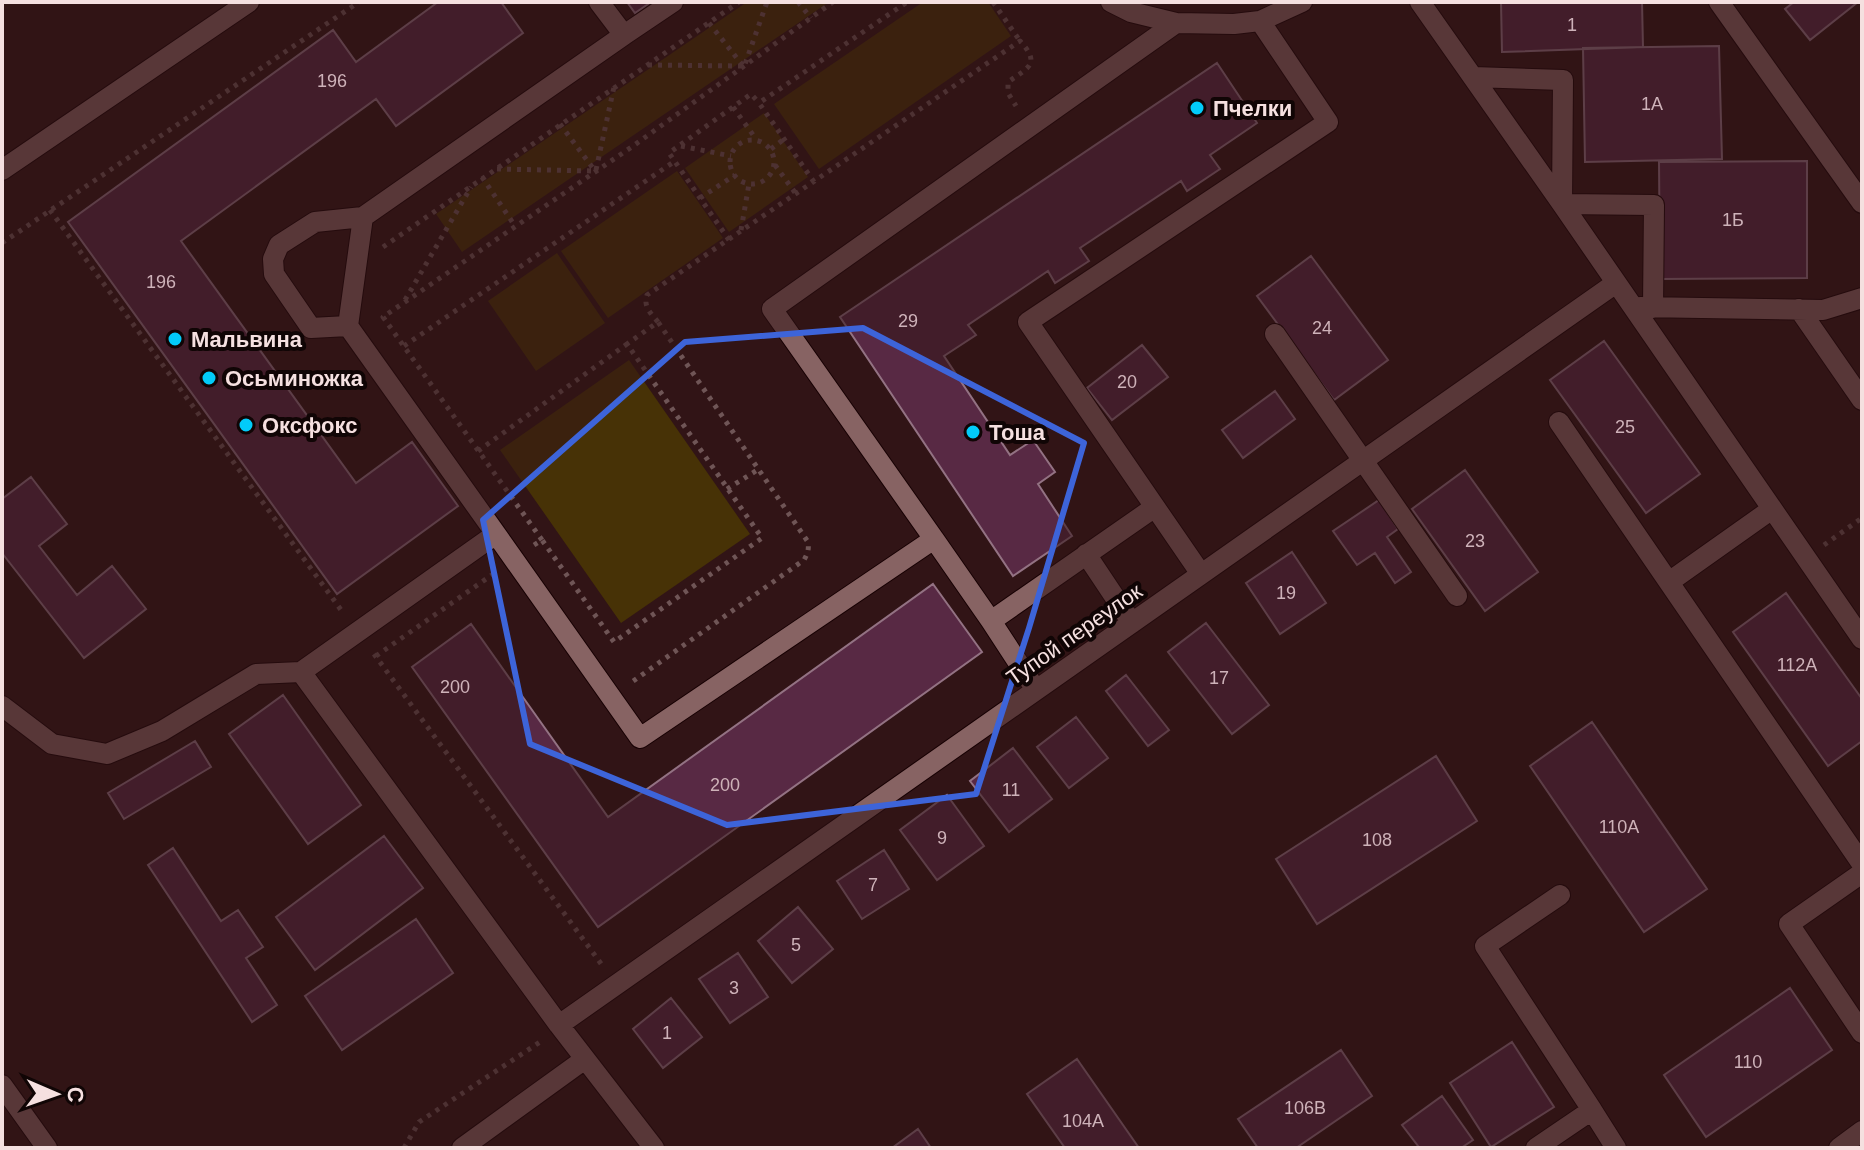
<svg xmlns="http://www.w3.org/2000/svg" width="1864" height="1150" font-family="Arial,sans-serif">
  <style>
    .green { fill: #473206 }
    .building { fill: #582944; stroke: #937283; stroke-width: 2 }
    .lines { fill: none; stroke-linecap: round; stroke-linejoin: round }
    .minor-casing { stroke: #170103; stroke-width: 22 }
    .path { stroke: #6f5556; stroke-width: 5; stroke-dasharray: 4 6; stroke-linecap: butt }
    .minor { stroke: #876363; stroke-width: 20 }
    .marked { fill: none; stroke: #3d64d9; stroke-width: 6; stroke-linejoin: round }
    .poi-dot { fill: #02cbf9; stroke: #100505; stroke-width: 3 }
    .labels { text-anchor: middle; stroke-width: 8; stroke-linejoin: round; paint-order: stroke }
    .number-label { font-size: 18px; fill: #ceb2b9 }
    .poi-label { font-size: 22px; font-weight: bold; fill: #f5e0e0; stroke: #100505; text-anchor: start }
    .street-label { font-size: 22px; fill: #f5e0e0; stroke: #100505 }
  </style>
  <rect width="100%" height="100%" fill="#311416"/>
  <path class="green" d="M747,2H829L462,252L436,214Z
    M923,2H988L1011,36L819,169L774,104Z
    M764,113L808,177L729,232L685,168Z
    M677,171L723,238L608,318L561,251Z
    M557,253L605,323L536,371L488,301Z
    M629,360L750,534L621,623L500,450Z"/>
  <path class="building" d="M438,2H501L523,33L396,126L376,99L181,241L356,483L412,442L458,506L337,594L68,222L333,30L356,62Z
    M627,2H651L635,13Z
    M1501,2H1642L1643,47L1502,52Z
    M1794,2H1858L1810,40L1785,9Z
    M1719,46L1722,159L1585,162L1583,48Z
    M1217,63L1257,123L1210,155L1220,169L1187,191L1181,181L1080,248L1089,261L1055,283L1048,271L968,325L976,335L944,356L1010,455L1033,440L1055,472L1038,484L1072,536L1013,576L840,317Z
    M1807,161V278L1660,279L1659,162Z
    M1311,256L1388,360L1334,400L1257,296Z
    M1604,341L1700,474L1646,513L1550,380Z
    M1142,345L1168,377L1112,420L1087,388Z
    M1275,391L1295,419L1243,458L1222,430Z
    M1465,470L1538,572L1485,611L1412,509Z
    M31,477L67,524L39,546L77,595L112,566L146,609L84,658L2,553V499Z
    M1379,500L1398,529L1387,537L1411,572L1395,583L1375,553L1357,565L1333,531Z
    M1292,552L1326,603L1280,634L1246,583Z
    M933,584L982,652L598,927L412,667L471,624L608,817Z
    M1786,593L1862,699V741L1828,766L1733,632Z
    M1206,623L1269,705L1232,734L1168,652Z
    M1126,675L1169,730L1148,746L1106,691Z
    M283,695L361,805L308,844L229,734Z
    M1076,717L1108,758L1069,788L1037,747Z
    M1592,722L1707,889L1644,932L1530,766Z
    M195,741L211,767L124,819L108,793Z
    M1013,748L1052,799L1009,832L970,781Z
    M1436,756L1477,821L1317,924L1276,859Z
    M947,795L984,846L937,880L900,830Z
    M384,836L423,888L315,970L276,917Z
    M173,848L221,921L238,910L263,947L246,958L277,1005L252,1022L148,865Z
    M884,850L909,889L862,919L837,881Z
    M798,907L833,949L792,983L758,941Z
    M416,919L453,973L342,1050L305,996Z
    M738,953L768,997L730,1023L699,979Z
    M1790,988L1832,1050L1706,1137L1664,1075Z
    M671,998L702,1037L663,1068L633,1029Z
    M1512,1042L1554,1107L1491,1147L1450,1083Z
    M1341,1050L1372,1096L1296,1148H1258L1238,1119Z
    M1077,1059L1139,1148H1065L1027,1094Z
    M1442,1096L1473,1140L1461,1148H1416L1418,1146L1402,1125Z
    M918,1129L931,1148H892Z"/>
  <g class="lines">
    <g class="minor-casing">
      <path id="minor" d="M599,2L624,35L673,2
        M1111,2L1131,12L1176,23L1234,24L1260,21L1302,2
        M1420,2L1562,204L1862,639
        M1719,2L1862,203
        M1473,77L1563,80L1562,204L1654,205L1653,308
        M2,170L249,2
        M1640,307L1823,310L1862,298
        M1799,309L1862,400
        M348,326L363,217
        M1275,334L1457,596
        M1559,422L1862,864
        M496,534L640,738L934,539L991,621L1036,690
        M934,539L772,309L1176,23
        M1086,554L1132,623
        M1201,574L1028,322L1328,122L1260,21
        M1669,582L1772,509
        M991,621L1155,507
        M301,672L496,534L348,326L311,328L274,274L273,259L279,245L315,222L363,217L624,35
        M2,706L52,744L107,754L162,731L256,674L301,672L559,1025L654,1148
        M1862,873L1789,924L1862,1033
        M559,1025L1616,283
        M2,1085L47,1148
        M1592,1110L1616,1148
        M462,1148L585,1059
        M1536,1148L1592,1110L1485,946L1560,895
        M1839,1148L1862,1131"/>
    </g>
    <path class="path" d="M798,2L811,18
      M993,2L1020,41
      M709,23L744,67L767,2
      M648,65L742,66
      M733,107L756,139
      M560,124L595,171
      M730 162a22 22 0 1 1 44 0a22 22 0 1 1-44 0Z
      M681,146L731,156
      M771,149L784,139
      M775,165L796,194
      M497,169L595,171
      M596,170L614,87
      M482,177L515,226
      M814,182L759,103L907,2
      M700,198L735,175
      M50,210L344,614
      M741,230L749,184
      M729,240L669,153L751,94L759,103
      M2,243L359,2
      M383,247L739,2
      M405,300L471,187
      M658,322C651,313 643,307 647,295L1020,41C1041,64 1029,67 1008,82V93L1016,106
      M404,346L675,161
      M478,451L627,344
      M727,489L759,469
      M542,540L383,317L633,146L833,2
      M534,545L542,540L614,642L762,538L627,344L658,322L808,542C809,549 808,553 804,560L629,684
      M1824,545L1862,518
      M374,654L602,965
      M376,656L496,572
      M2,1147L3,1148
      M404,1148L419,1122L543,1040"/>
    <use href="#minor" class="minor"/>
  </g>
  <path d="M0 0H1864V1150H0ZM863,328L1084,443L1029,628L976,794L727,825L530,744L483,520L685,342Z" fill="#311416" fill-opacity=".55" fill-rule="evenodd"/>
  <path class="marked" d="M863,328L1084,443L1029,628L976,794L727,825L530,744L483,520L685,342Z"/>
  <g class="poi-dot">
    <circle cx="1197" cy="108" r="8"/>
    <circle cx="175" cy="339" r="8"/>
    <circle cx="209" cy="378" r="8"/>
    <circle cx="246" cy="425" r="8"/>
    <circle cx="973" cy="432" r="8"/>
  </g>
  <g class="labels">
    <g class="number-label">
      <text x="1572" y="31">1</text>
      <text x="332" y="87">196</text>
      <text x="1652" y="110">1А</text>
      <text x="1733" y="226">1Б</text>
      <text x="161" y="288">196</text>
      <text x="908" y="327">29</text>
      <text x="1322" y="334">24</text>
      <text x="1127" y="388">20</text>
      <text x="1625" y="433">25</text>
      <text x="1475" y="547">23</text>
      <text x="1286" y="599">19</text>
      <text x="1797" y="671">112А</text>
      <text x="1219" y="684">17</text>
      <text x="455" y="693">200</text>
      <text x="725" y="791">200</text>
      <text x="1011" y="796">11</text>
      <text x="1619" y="833">110А</text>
      <text x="942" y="844">9</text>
      <text x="1377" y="846">108</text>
      <text x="873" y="891">7</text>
      <text x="796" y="951">5</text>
      <text x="734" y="994">3</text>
      <text x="667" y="1039">1</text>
      <text x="1748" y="1068">110</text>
      <text x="1305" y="1114">106В</text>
      <text x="1083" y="1127">104А</text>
    </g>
    <g class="poi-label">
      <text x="1213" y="116">Пчелки</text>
      <text x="191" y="347">Мальвина</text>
      <text x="225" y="386">Осьминожка</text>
      <text x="262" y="433">Оксфокс</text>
      <text x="989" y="440">Тоша</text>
    </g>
    <g class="street-label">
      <text transform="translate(1074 634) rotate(-35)" y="8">Тупой переулок</text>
    </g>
  </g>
  <rect width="1864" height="1150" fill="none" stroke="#f5e0e0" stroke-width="8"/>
  <g transform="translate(56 1094) rotate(92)" stroke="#100505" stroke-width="6" paint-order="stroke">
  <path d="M0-6L14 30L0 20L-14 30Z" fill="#f5e0e0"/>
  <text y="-12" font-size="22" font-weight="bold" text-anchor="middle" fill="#f5e0e0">С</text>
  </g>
</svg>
